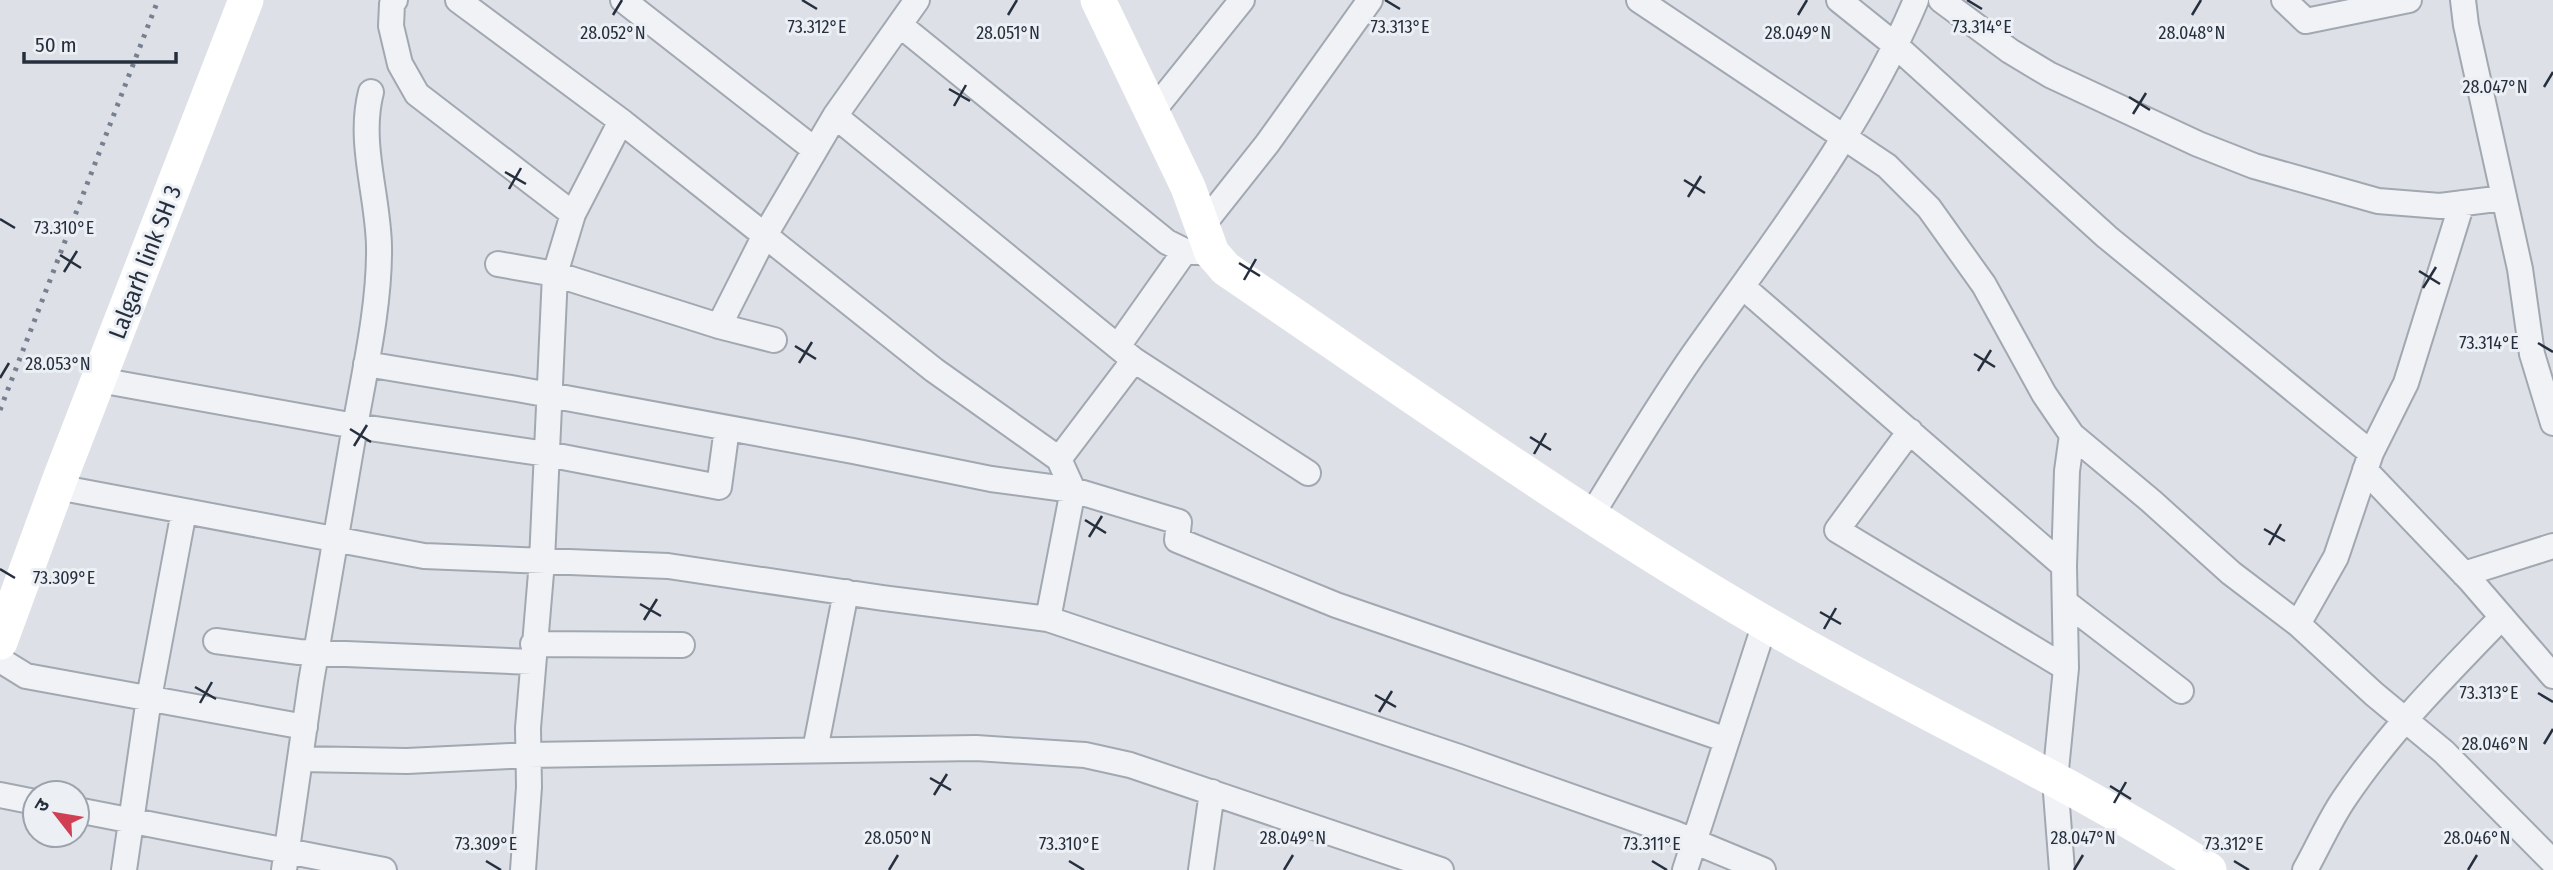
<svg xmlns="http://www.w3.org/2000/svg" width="2553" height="870" font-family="'Fira Sans Condensed','Noto Sans Devanagari',sans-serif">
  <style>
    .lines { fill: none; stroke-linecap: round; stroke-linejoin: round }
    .street-casing { stroke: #a2a8b1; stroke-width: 28 }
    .street { stroke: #f0f2f6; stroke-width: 24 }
    .secondary { stroke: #fff; stroke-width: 35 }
    .rail { stroke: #768091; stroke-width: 5; stroke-dasharray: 3.5 7; stroke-linecap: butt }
    .ticks { fill: none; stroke: #262f3e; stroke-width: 2.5 }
    .labels { text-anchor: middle; stroke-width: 6; stroke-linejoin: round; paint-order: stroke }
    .street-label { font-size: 24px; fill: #262f3e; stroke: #ecf0f5 }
    .ticks-label { font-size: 18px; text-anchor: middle; fill: #262f3e; stroke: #ecf0f5; stroke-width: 6; stroke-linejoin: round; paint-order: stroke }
  </style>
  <rect width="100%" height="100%" fill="#dde1e7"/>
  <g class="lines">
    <g class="street-casing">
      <path id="street" d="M395,0L392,4L391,26L400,64L417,94L573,214
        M458,0L621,121L934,370L1059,459L1073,490L1048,619
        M623,0L815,150
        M1639,0L1887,166L1929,208L1984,285L2044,394L2072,435L2151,501L2231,573L2298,624L2374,694L2444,752L2553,862
        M1839,0L1895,45L2107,237L2371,453
        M1941,0L2010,51L2050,75L2198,144L2254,166L2378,201L2440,206L2504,198
        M2284,0L2306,21L2409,0
        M2463,0L2466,25L2520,269L2532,354L2553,423
        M900,25L1167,242L1185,251L1212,253
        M371,92C358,142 378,195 379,246C380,303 365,370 355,426L547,454L719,487L727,428
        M1152,112L1242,0
        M835,116L1134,360L1308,473
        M1202,226L1267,144L1370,0
        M498,264L555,274L719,326L774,340
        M1743,287L2064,566
        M719,326L765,235L835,116L917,0
        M1118,346L1185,251
        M366,364L517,389L853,451L991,479L1073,490L1179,522L1177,540L1336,605L1727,740
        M99,380L355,426L311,682L284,870
        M1910,431L1837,530L2066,668
        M1059,459L1134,360
        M2365,470L2470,580L2553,676
        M57,487L424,556L668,566L883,598L1048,619L1459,757L1674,833L1763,870
        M1591,516C1624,462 1657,407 1693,355C1773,242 1862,129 1916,0
        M2464,574L2553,546
        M2065,602L2181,691
        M2298,624L2336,557L2371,453L2406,383L2462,203
        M216,641L299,652L532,662
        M533,644L682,645
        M0,660L26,676L305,727
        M815,750L846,592
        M300,759L407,761L528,755L976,748L1085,755L1130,765L1441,870
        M0,795L35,802
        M77,810L384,870
        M124,870L149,698L184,511
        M523,870L529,787L528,728L542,561L555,274L573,214L621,121
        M1201,870L1212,792
        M1685,870L1765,623
        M2062,870L2055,780L2066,668L2064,566L2067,471L2072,435
        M2305,870C2318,847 2329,821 2344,799C2389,732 2446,675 2502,617"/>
    </g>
    <use href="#street" class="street"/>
    <path class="secondary" d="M1098,0L1188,187L1212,253L1226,269C1413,396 1597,528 1794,640C1931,718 2076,784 2209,870
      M0,642L61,476L246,0"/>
    <path class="rail" d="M0,410L158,0"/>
  </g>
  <path class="ticks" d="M802,0L817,9M1385,0L1400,9M1967,0L1982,9M613,15L622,0M1008,15L1017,0M1798,15L1807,0M2192,15L2201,0M2544,87L2553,72M949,89L970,101M2129,97L2150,110M954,106L966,85M2133,114L2146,93M505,172L526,184M1684,180L1705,193M509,189L521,168M1688,197L1701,176M0,219L15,228M60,255L81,268M1239,263L1260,276M2419,271L2440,284M64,272L77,251M1244,280L1256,259M2423,288L2436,267M2538,343L2553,352M795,346L816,359M1974,354L1995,367M799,363L812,342M1978,371L1991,350M0,378L9,363M350,429L371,442M1530,437L1551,450M354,446L367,425M1534,454L1546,433M1085,520L1106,533M2264,529L2285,541M1089,537L1102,516M2269,545L2281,524M0,569L15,578M640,604L661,616M1820,612L1841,624M644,620L657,599M1824,629L1836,608M195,687L216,699M2538,693L2553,702M1375,695L1396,707M200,703L212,682M1379,712L1392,691M2544,744L2553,729M930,778L951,790M2110,786L2131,799M934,795L947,774M2114,803L2126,782M486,861L501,870M1069,861L1084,870M1652,861L1667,870M2234,861L2249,870M889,870L898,855M1284,870L1293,855M2074,870L2083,855M2468,870L2477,855"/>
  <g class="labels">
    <g class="street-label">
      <text transform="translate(145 262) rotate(-69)" y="8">Lalgarh link SH 3</text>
    </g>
  </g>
  <g class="ticks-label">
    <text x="817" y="33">73.312°E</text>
    <text x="1400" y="33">73.313°E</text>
    <text x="1982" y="33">73.314°E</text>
    <text x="613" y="39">28.052°N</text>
    <text x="1008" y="39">28.051°N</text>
    <text x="1798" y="39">28.049°N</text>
    <text x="2192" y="39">28.048°N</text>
    <text x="2495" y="93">28.047°N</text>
    <text x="64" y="234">73.310°E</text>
    <text x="2489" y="349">73.314°E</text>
    <text x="58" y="370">28.053°N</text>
    <text x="64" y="584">73.309°E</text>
    <text x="2489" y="699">73.313°E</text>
    <text x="2495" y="750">28.046°N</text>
    <text x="898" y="844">28.050°N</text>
    <text x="1293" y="844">28.049°N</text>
    <text x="2083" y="844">28.047°N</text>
    <text x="2477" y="844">28.046°N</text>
    <text x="486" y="850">73.309°E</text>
    <text x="1069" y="850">73.310°E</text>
    <text x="1652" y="850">73.311°E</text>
    <text x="2234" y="850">73.312°E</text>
  </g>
  <g transform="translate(56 814) rotate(301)"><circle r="33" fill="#ecf0f5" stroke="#9da3ac" stroke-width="2"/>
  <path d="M0-5L12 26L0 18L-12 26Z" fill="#d03f54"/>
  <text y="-10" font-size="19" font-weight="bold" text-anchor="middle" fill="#262f3e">उ</text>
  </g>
  <path d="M24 52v10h152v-10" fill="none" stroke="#262f3e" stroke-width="3.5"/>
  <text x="35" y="52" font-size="21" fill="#262f3e" stroke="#ecf0f5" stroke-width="5" paint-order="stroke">50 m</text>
</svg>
